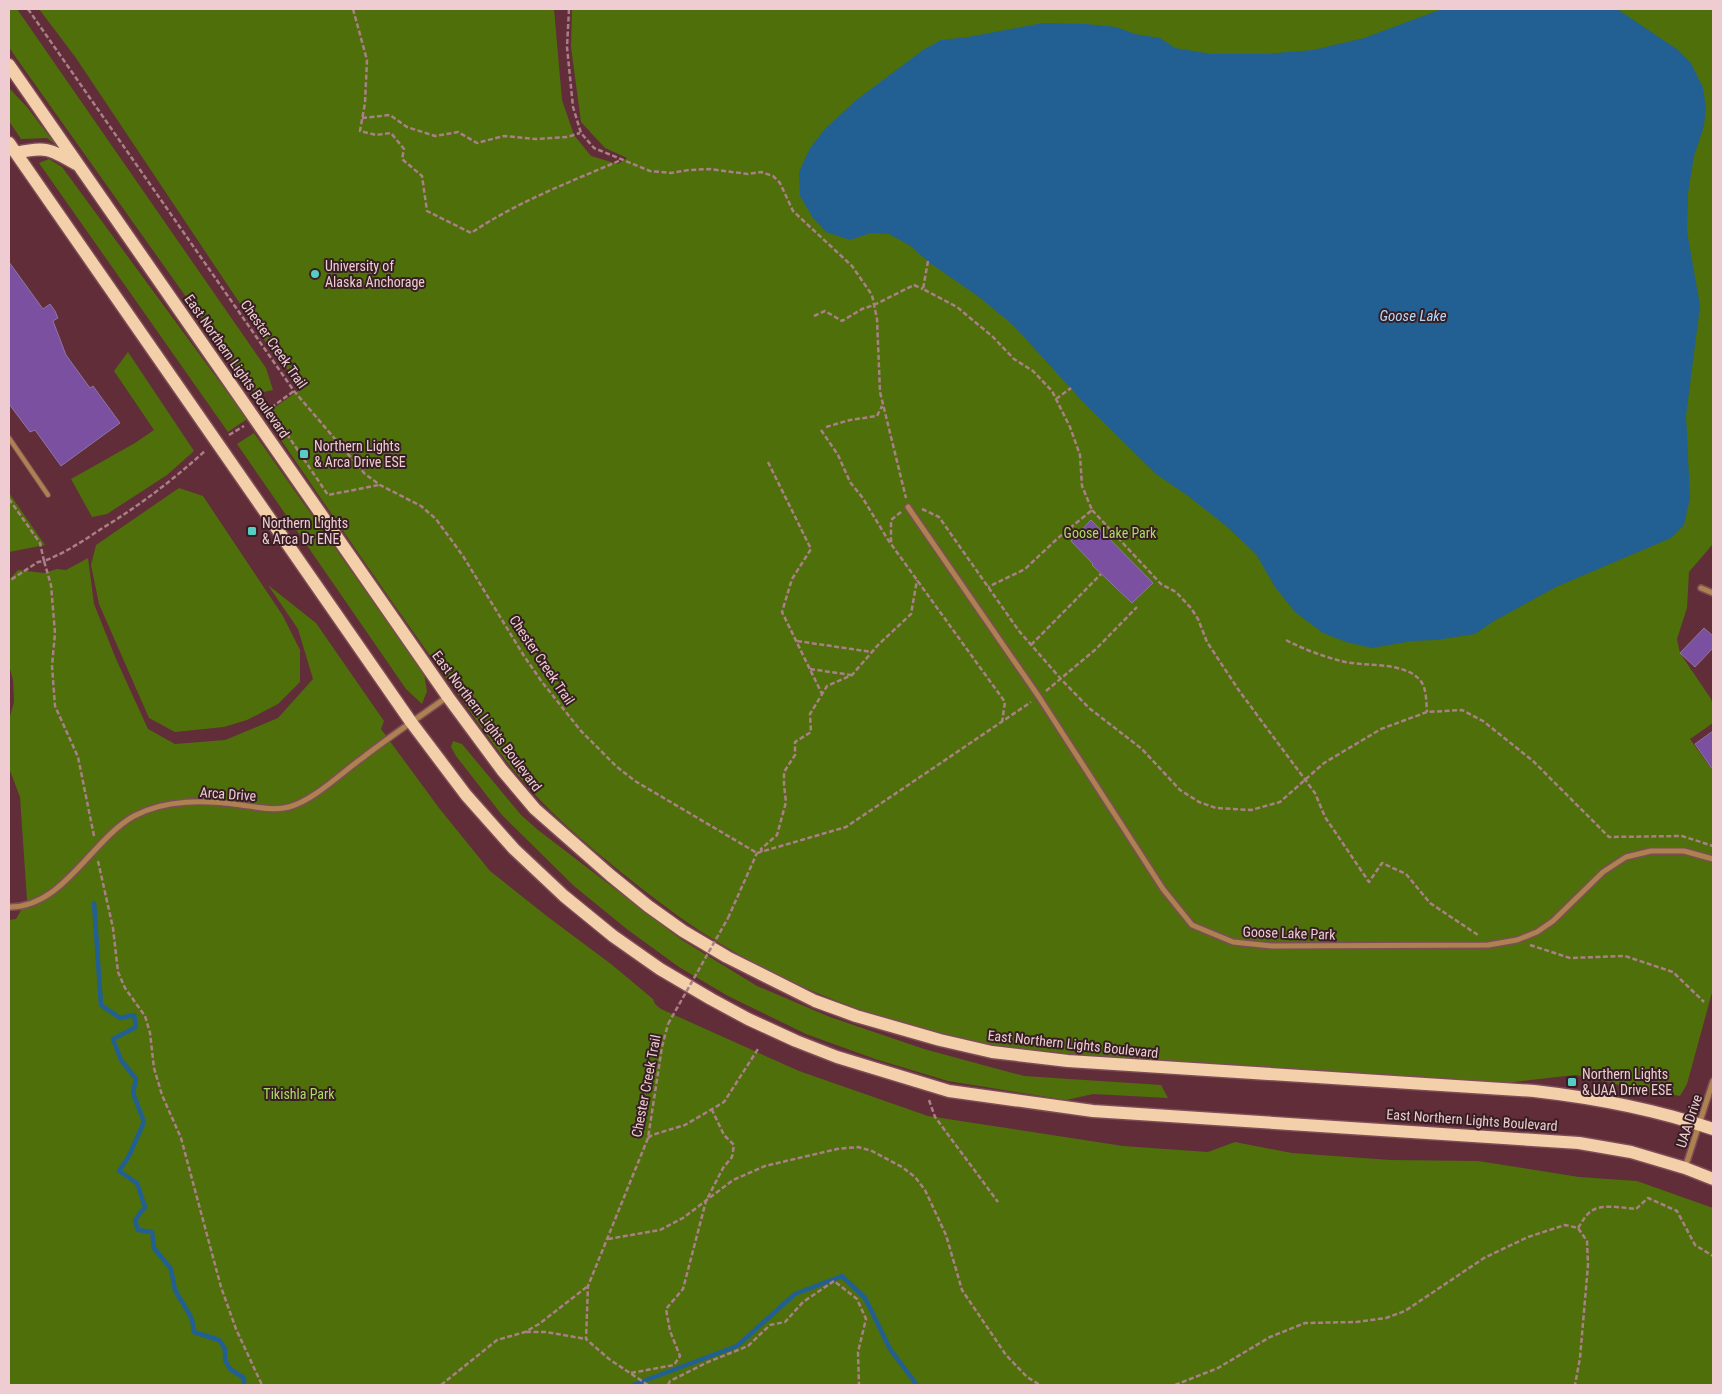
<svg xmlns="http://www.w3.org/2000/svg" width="1722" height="1394" font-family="'Roboto Condensed',sans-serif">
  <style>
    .green { fill: #4f6f0b }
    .water { fill: #225f92 }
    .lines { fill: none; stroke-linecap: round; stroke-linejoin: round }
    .stream { stroke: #225f92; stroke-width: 4.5 }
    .building { fill: #7b50a0; stroke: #8d75a5 }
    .service-casing { stroke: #7d4d57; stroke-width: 6 }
    .minor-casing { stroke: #7d4d57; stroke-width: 8 }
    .primary-casing { stroke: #7d4d57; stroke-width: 15 }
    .path { stroke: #aa7f88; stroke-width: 2.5; stroke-dasharray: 5 2.5; stroke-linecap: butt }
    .service { stroke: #ae8151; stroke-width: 4 }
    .minor { stroke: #ae8151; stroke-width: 5 }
    .primary { stroke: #f3cfaa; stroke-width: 12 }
    .path-bridge { stroke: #aa7f88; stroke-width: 2.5; stroke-dasharray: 5 2.5; stroke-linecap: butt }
    .poi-dot { fill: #56cec3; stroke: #361e23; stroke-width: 2 }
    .labels { text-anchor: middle; stroke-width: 4; stroke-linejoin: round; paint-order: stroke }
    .poi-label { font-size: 14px; fill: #eeccd2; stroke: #361e23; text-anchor: start }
    .street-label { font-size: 14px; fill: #eeccd2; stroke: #361e23 }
    .park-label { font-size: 14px; fill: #addc63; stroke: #361e23 }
    .water-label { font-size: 15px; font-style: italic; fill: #b3d8fc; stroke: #361e23 }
  </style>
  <rect width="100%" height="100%" fill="#612d38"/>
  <path class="green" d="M9,9H17L266,368L273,390L255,394L17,59L9,47Z
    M39,9H554L562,100L574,135L591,156L618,164L627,158L605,148L581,122L571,47L572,9H1713V544L1689,572L1687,608L1677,639L1680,653L1711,699L1713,705V723L1690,739L1713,771V989L1687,1084L1680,1096L1669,1094L1655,1095L1593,1078L1575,1075L1505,1083L1070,1055C1050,1053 1030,1052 1011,1049C902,1031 793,991 700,931C673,913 647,893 622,873C584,842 547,811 516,773C494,747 475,718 455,690C389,600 327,507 264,415L309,383L281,365L76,58Z
    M9,88L27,107L56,145L47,138L21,139L9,121Z
    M49,159L62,167L247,419L228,432L39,163Z
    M128,352L194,451L167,475L107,514L92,517L71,479L135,443L154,430L114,371Z
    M254,433L424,674L427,691L422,704L406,689L237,444Z
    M179,488L203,496L283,616L300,650V682L278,704L247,720L224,727L175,732L149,718L99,604L91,565L96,545Z
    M9,493L45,545L9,552Z
    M88,558L94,604L116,659L148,729L175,744L225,740L278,718L313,679L298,629L268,585L316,623L384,721L381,729L439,808L490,871L548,917L611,964L653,999L655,1004L661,1009L799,1071L928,1116L1123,1146L1208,1152L1235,1142L1292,1153L1391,1160L1478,1161L1579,1177L1637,1181L1713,1208V1385H9V920L16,919L27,900L20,797L9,768V720L14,702L13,680L9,665V580L18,570L44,573L57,569L66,570Z
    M453,741L462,744L521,815L538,830L682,940L757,986L830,1017L924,1049L1024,1076L1161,1085L1168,1098L1093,1094L1066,1100L948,1081L875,1059L806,1034L728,996L679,967L628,930L574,886L502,815L456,756L451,747Z"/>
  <path class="water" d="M1442,9H1617L1678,50L1691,63L1703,88L1706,108L1704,126L1694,156L1688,193L1687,231L1700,306L1686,416L1690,498L1684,525L1671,538L1556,587L1494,621L1475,634L1436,640L1412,641L1372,648L1346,642L1323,633L1295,612L1275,587L1256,554L1225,525L1188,496L1156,474L1085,404L1013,325L979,297L930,263L909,245L889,234L871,233L850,240L826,232L813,218L800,196L799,172L810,148L825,129L855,101L923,50L941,40L968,37L1043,23L1086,24L1116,27L1135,34L1160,38L1175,48L1212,54H1265L1313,50L1364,38Z"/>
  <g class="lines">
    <path class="stream" d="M94,903L101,1005L120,1018L134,1015L136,1027L113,1039L121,1060L136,1079L133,1093L144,1122L129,1156L119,1171L137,1183L145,1207L135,1220L138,1230L152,1232L154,1248L171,1269L175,1290L192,1319L194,1332L219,1340L225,1349V1360L230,1369L244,1378V1385
      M633,1385L737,1346L795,1294L842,1276L865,1298L890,1349L917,1385"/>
  </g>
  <path class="building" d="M9,262L43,309L50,304L55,311L58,318L53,321L66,355L90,388L93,386L120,423L61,466L35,430L30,432L9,404Z
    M1091,520L1153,583L1132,603L1092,565L1093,564L1071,541Z
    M1704,628L1713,636V648L1695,667L1680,653Z
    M1713,731V770L1695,744Z"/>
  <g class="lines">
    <g class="service-casing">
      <path id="service" d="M9,438L48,495"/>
    </g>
    <g class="minor-casing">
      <path id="minor" d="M908,507L1039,697L1163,889L1192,925L1233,942L1272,946L1488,945L1517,940L1537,932L1553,921L1603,872L1626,857L1651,851H1684L1713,859
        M1701,588L1713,593
        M9,907C63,908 91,840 134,816C166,799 205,800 241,805C256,807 274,811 289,807C314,800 340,774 361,759C389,737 418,718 447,697
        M1685,1168L1713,1081"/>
    </g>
    <g class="primary-casing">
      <path id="primary" d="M9,65L448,697L502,770L535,809L610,875L648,906L683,931L727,957L815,1001L856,1016L940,1040L992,1052L1068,1061L1534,1091C1596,1098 1654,1109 1713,1129
        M9,143L411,722L466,795L514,849L564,896L613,936L660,969L711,999L748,1019L796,1041L837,1057L949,1091L1093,1111L1579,1143L1631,1152L1685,1168L1713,1179
        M16,153C46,146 50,149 76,164"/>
    </g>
    <path class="path" d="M28,9L294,391L365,474L380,485L421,506L436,519L463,556L524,656L542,682L581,731L617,767L635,781L757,853
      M353,9L367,60L365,103L360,131L376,135L391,133L404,149L402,159L422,176L427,211L471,233C517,202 570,182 621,160
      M569,9L567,47L573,107L581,133L594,148L650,171L671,173L689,170L709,169L748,174L761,172L773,176L780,183L793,211L852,266L872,295L877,319L880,392L906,498
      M362,118L390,115L407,127L435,136L458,132L477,143L504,136L536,139L567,137L580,133
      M928,261L923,289L957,307L993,337L1014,359L1033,371L1052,391L1070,427L1080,455L1082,486L1092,510L1058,538L1025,569L988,587
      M814,316L825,311L842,321L862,309L874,305L914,285L923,289
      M1056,399L1071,388
      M270,409L328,495L379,485
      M265,412L294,391
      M826,427L850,420L877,416L882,406
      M821,430L838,455L850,482L862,497L890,543
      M229,435L244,426
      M768,462L811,549L792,579L782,612L822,694
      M9,499L40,543L44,561L38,562L9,581
      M922,509L939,517L1019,631L1061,679L1089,708L1142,749L1180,790L1199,802L1216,808L1251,810L1280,802L1324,763L1381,729L1427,712L1462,710L1483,721L1533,761L1609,837L1682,836L1713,846
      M1092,510L1161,584L1176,592L1191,608L1198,619L1207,642L1240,692L1315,793L1325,817L1369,882L1382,863L1406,874L1430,903L1478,935
      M901,512L891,520V544L1005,702L1002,722
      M1286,640C1303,649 1322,656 1341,661C1362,667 1402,661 1419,679C1427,687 1426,701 1427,712
      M797,641L872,652
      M1031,645L1101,574
      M810,669L851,675
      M1046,691L1096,649L1137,607
      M94,836L78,757L55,706L52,666L55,633L51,585L44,561C65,553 83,541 101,529C139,506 173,480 206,450
      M762,852L761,849L777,835L786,802L784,785V772L795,755V742L811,732L810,714L827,686L852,675L878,645L911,614L917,580
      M757,853L846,827L1031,702
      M98,861L113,928L118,972L125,988L145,1016L150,1033L154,1068L162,1095L181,1138L221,1287L236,1329L262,1385
      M728,918L757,853
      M1530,945L1570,958L1625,956L1673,972L1704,1002
      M929,1100L935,1117L998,1202
      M648,1138L652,1135L685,1125L724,1102L758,1049
      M1578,1228C1582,1222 1585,1216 1590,1212C1600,1203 1624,1208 1636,1209L1648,1198L1677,1211L1695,1245L1713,1256
      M608,1239L660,1230L683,1218L733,1180L765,1166L837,1149L858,1147L872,1151L902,1167L915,1177L925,1190L946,1235L962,1290L1006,1355L1027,1377L1040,1385
      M526,1332H546L586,1339
      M631,1373L674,1365L680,1356L670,1331L666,1309L683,1289L706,1201L723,1168L732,1157L734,1145L724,1135L712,1110
      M441,1385L497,1340L525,1332L539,1324L588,1286
      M648,1385L609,1359L586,1339L588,1286L648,1138L662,1047L668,1024
      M668,1385L670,1381L708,1362L748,1346L770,1325L785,1322L803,1302L834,1281L857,1299L866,1319L858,1352L859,1385
      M1175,1385L1218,1368L1270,1337L1305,1323L1356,1322L1386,1318L1405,1311L1484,1258L1528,1237L1565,1225L1578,1228L1587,1241L1588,1265L1580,1358L1575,1385"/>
    <use href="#service" class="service"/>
    <use href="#minor" class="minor"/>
    <use href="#primary" class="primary"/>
    <path class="path-bridge" d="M668,1024L728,918"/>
  </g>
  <g class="poi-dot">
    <circle cx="315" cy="274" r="5"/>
    <rect x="299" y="449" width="10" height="10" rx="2.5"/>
    <rect x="247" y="526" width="10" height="10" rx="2.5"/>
    <rect x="1567" y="1077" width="10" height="10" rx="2.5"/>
  </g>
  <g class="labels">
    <g class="poi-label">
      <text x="325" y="271">University of<tspan x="325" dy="16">Alaska Anchorage</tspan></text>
      <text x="314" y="451">Northern Lights<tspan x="314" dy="16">&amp; Arca Drive ESE</tspan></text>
      <text x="262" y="528">Northern Lights<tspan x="262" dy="16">&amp; Arca Dr ENE</tspan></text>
      <text x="1582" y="1079">Northern Lights<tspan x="1582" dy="16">&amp; UAA Drive ESE</tspan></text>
    </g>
    <g class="street-label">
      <text transform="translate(274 344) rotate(55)" y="5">Chester Creek Trail</text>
      <text transform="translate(237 366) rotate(55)" y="5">East Northern Lights Boulevard</text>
      <text transform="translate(542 660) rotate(56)" y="5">Chester Creek Trail</text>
      <text transform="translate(487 721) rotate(53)" y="5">East Northern Lights Boulevard</text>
      <text transform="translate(228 794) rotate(4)" y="5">Arca Drive</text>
      <text transform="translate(1289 933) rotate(2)" y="5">Goose Lake Park</text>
      <text transform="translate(1073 1044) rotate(6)" y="5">East Northern Lights Boulevard</text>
      <text transform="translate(646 1086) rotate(-79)" y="5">Chester Creek Trail</text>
      <text transform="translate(1472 1120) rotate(4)" y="5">East Northern Lights Boulevard</text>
      <text transform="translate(1689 1121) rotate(-72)" y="5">UAA Drive</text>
    </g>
    <g class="park-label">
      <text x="1110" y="538">Goose Lake Park</text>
      <text x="299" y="1099">Tikishla Park</text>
    </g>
    <g class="water-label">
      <text x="1413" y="321">Goose Lake</text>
    </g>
  </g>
  <rect width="1722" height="1394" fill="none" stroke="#eeccd2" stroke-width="20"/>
</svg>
